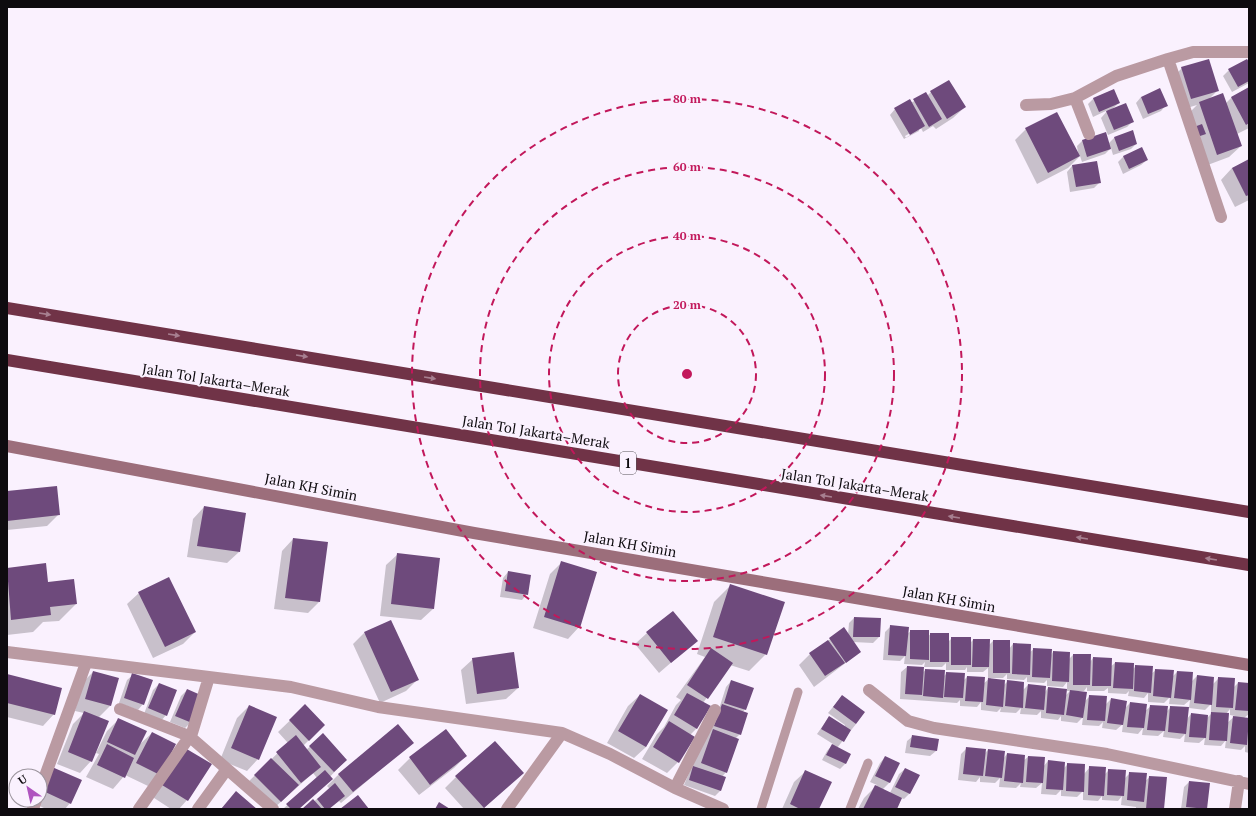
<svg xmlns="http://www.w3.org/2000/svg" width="1256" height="816" font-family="'PT Serif',serif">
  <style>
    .shadow { fill: #0003; fill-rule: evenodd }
    .building { fill: #6e4a7c }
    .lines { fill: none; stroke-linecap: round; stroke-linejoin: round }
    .lane { stroke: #ba9aa2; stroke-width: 9 }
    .street { stroke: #ba9aa2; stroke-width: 12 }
    .secondary { stroke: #9c6e7b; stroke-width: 12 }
    .highway { stroke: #703347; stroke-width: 12 }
    .oneway { fill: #a77f90 }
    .ring { fill: none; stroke: #c2185b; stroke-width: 2; stroke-dasharray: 7 5 }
    .labels { text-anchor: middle; stroke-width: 4; stroke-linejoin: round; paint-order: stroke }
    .shield { fill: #faf1fe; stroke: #555057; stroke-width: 1 }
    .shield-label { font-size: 13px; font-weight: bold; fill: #0e0b0f }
    .street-label { font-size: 14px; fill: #0e0b0f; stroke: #faf1fe }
    .centre { fill: #c2185b; stroke: #faf1fe; stroke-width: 2 }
    .ring-label { font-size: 12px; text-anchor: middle; font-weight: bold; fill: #c2185b; stroke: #faf1fe; stroke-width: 4; stroke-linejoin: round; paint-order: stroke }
  </style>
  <rect width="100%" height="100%" fill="#faf1fe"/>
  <path class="shadow" d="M1249,64V83L1232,92L1223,76L1229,70Z
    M1182,68L1218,90L1209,99L1226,103L1232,97L1249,89V128L1237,134L1241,146L1229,157L1205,166L1188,114L1197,105L1180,110L1170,80Z
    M931,92L965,107L953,118L936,129L933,126L923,132L921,128L904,139L890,115L895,109L927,96ZM919,128V131L906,138L905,136Z
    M1141,97L1166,105L1161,111L1143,119L1136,103Z
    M1094,98L1119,103L1111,110L1132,122L1127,127L1108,135L1101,118L1108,110L1093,117L1088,104Z
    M1026,129L1078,153L1077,146L1082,141L1105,133L1108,144L1114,138L1132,131L1136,144L1131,149L1113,155L1111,148L1105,154L1082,162L1080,156L1068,168L1037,184L1015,140Z
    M1141,148L1147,160L1141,165L1123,174L1118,162L1123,157Z
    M1249,160V200L1235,207L1221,180L1232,168Z
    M1096,162L1100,182L1094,188L1070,192L1067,172L1072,166Z
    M7,492L59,514L47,526L7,530Z
    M204,507L239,552L227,563L187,557L193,519Z
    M293,539L319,602L308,613L274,609L282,551Z
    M398,554L439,559L433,609L421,620L380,616L386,565Z
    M562,562L579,627L568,639L533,628L550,574Z
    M45,564L47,583L76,604L59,621L43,622L33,632L7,635V569Z
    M508,572L527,594L522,600L500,597L503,578Z
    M731,585L766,654L749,671L730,665L703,703L709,707L696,729L690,735L678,762L667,773L642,759L657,734L664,727L676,705L681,700L676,697L705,657L697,654L714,602Z
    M139,593L195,632L183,644L153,658L127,604Z
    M854,618L879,637L873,643L853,642L860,652L814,687L799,665L810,654L844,629L848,635L849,623Z
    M891,626L907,634L911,631L928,636L931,634L948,642L952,638L970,643L973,640L989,645L993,641L1009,649L1013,644L1030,652L1034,649L1051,655L1053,652L1069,659L1073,655L1090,662L1093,658L1110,667L1115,663L1133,669L1136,666L1151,674L1156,670L1172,677L1177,672L1191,682L1197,676L1213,684L1219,678L1234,687L1238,683L1249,684V714L1244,718L1249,719V753L1245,752V746L1241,750L1225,748L1226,740L1221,746L1204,745L1205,738L1199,743L1184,742L1185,734L1180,739L1163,737L1164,731L1158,736L1142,735L1143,728L1138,734L1122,732L1123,724L1116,730L1102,728L1103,722L1099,726L1082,725L1083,717L1077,723L1061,721V716L1058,720L1041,718V711L1037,715L1020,714L1021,708L1016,713L1000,712L1001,708L997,712L981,710V702L977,707L960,706V700L957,703L900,699L901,672L907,667L923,668V672L926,670L944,676L947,673L964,680L967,677L983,684L990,678H988V668L983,672H967V667L965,670H946V663L942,667H924L925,662L922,665L904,664L905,656L900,661L883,660L885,632ZM1007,674V679L1024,680L1027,677V682L1044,683L1047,680V686L1063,687L1067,682V691H1070L1065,696L1048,688L1045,692L1028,685L1023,690L1008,681L1004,685L990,680L991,678H1003ZM1087,687V691H1104L1108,688V693L1126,694L1129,691L1128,696L1144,698L1148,693V702L1164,703L1170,697L1169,704L1184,705L1190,700L1189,708L1205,710L1211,704V712H1213L1206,719L1191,714L1187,719L1171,707L1166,712L1151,706L1145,711L1130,703L1124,709L1111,699L1105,705L1090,696L1085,701L1076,691H1084ZM1230,709V715L1235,716L1227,723L1226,714Z
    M364,633L417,680L406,691L380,703L353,644Z
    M647,633L696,641L659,673L635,644Z
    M473,659L518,688L506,699L466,704L461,670Z
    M93,672L110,706L98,718L91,761L80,773L57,764L73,724L84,713L75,711L82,683Z
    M7,675L54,714L43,726L7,717Z
    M133,675L143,704L138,710L119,703L127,680Z
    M731,681L745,709L743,712L740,734L736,738L726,772L722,777L721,790L715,796L684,785L702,742L719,709L726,687Z
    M159,684L166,715L161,721L144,714L153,690Z
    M187,690L191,722L185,728L170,722L181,696Z
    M640,695L667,710L646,747L634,758L607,743L628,706Z
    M842,696L856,724L837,748L850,754L845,764L840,769L822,760L827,751L833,744L817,734L829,717L844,727L845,725L828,713Z
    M249,706L258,759L247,771L220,760L237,718Z
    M305,706L324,725L303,746L306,750L323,735L346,760L299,809H283L317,778L313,773L273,809L243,787L288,743L278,732Z
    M118,720L139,745L152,733L159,774L148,786L125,775L113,789L86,777L99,754L96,753L107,731Z
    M446,730L466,756L454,768L419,795L398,770L410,758Z
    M913,736L938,739L936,751L930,756L905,753L907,741Z
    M412,743L341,803L339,801L329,809H304L330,789L327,786L339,774Z
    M967,748L984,754L988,750L1003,759L1007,754L1023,761L1028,757L1043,767L1048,761L1064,768L1068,764L1084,774L1090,767L1104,775L1109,770L1124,779L1130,773L1145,781L1150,777L1163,809H1136V807L1121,805L1122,796L1118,801L1102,800V796L1098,801L1083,800V791L1077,797L1061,796V790L1056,795L1041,794L1042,783L1036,788L1020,787L1021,783L1016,788L999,787L1000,778L995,783L980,782V777L976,782L958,780L961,754Z
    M185,749L187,800L179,809H171L151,796Z
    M885,757L899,763L889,783L882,790L890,793L899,774L905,769L910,793L904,799L901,798L896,809H858L864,798L877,785L870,782L880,763Z
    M806,771L818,809H782L794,782Z
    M522,773L483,809H464L445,788L456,777Z
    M40,781L70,803L65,809H46L31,802L40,800Z
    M1189,782L1209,784L1206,809H1181L1184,787Z"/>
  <path class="building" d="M1209,59L1219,91L1191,99L1181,67Z
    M1247,59L1249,62V81L1238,87L1228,69Z
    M949,80L966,107L947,119L930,91Z
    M1249,87V123L1246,125L1231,97Z
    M1160,88L1168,106L1148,114L1141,97Z
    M1114,89L1120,103L1099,112L1093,98Z
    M926,92L942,119L929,127L913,99Z
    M1223,93L1242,146L1217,155L1199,102Z
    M910,99L925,126L910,135L894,108Z
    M1126,103L1134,122L1114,130L1106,111Z
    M1057,112L1080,156L1048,173L1025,128Z
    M1202,124L1206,134L1197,137L1194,127Z
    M1133,130L1137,144L1119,151L1114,137Z
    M1106,132L1111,149L1087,157L1082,140Z
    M1142,147L1148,160L1129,169L1123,156Z
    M1249,159V195L1246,196L1232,168Z
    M1097,161L1101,183L1076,187L1072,165Z
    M57,486L60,515L7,521V491Z
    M204,506L246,513L240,552L197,546Z
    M293,538L328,542L320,602L285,598Z
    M397,553L440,558L434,609L391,604Z
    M561,561L597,572L580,628L544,617Z
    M46,563L48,582L74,579L77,604L50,607L51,615L11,620L7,568Z
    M508,571L531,575L528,595L505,591Z
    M169,577L196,632L165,647L138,592Z
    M730,584L785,602L767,655L713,637Z
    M673,611L698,641L671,663L646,632Z
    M854,617L881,618L880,637H853Z
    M391,620L419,680L391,692L364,632Z
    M890,625L909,627L906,656L888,655Z
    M844,627L861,652L846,663L829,638Z
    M910,630H929V660L910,659Z
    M930,633H949V662H930Z
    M951,637H971V665H951Z
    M973,639H990L989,667H972Z
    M828,640L845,663L825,676L809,653Z
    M993,640H1010V673H993Z
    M1013,643L1031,644L1030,675L1012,674Z
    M711,648L733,663L708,699L687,685Z
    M1033,648L1052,649L1050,678L1032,677Z
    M1053,651L1070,652L1069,682L1052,681Z
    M514,652L519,688L477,694L472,658Z
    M1073,654H1091L1090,685H1073Z
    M1093,657L1112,658L1111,686H1092Z
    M1115,662L1134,663L1133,689L1113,688Z
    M1135,665L1153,666L1151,693L1134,691Z
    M907,666L924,667L922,695L905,694Z
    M925,669L945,670L943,698L923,696Z
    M1155,669L1174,670L1171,698L1153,696Z
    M93,671L119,678L111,706L85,699Z
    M1177,671L1193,672L1191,700L1174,698Z
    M946,672L965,673L963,698L944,697Z
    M132,673L153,680L144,705L124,698Z
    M7,674L62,688L55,715L7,703Z
    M1197,675L1214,677L1212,705L1194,703Z
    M967,676L985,677L983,702L965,701Z
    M1218,677L1235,678L1233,708L1216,707Z
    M988,678L1005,680L1003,707L986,705Z
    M731,680L754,688L746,710L724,703Z
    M1007,680L1024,682L1023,708L1005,706Z
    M1238,682L1249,683V711L1235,710Z
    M159,683L177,690L167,716L148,708Z
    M1028,684L1046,686L1044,710L1025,708Z
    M1048,687L1067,689L1064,715L1046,713Z
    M187,689L203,696L192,723L175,716Z
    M1070,690L1087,692L1083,718L1066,715Z
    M687,693L711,706L697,729L674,715Z
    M640,694L668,710L646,747L618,731Z
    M842,695L865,712L856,724L833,707Z
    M1089,695L1107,696L1105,721L1087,720Z
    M1111,698L1127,701L1123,725L1107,723Z
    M1130,702L1147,704L1144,728L1127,727Z
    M305,704L325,725L309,741L289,720Z
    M722,704L748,713L741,735L714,726Z
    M249,705L277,717L259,760L231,748Z
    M1150,705L1168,706L1165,731L1147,730Z
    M1170,706L1189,707L1186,734L1168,732Z
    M84,711L109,721L92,762L68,752Z
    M1211,712L1229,713L1227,741L1209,740Z
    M1191,713L1208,715L1206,738L1189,737Z
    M829,716L851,730L844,742L821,729Z
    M1233,716L1249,718L1247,745L1230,743Z
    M118,718L147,731L135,755L107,742Z
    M669,721L695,737L679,763L653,747Z
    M398,724L414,743L353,792L338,774Z
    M446,729L467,756L430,785L409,757Z
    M713,729L739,739L727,773L701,763Z
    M152,732L176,744L160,775L136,763Z
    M323,733L347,760L334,772L309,746Z
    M296,735L321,767L301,783L276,752Z
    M912,735L939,739L937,751L910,747Z
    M495,741L524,773L484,808L455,776Z
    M107,744L134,758L125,778L97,765Z
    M832,744L851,754L846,764L826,755Z
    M966,747L986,749L983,776L963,774Z
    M185,748L212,764L188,801L162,785Z
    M988,749L1005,751L1002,778L985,776Z
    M1007,753L1025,755L1023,783L1004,781Z
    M885,756L900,763L890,783L875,776Z
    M1028,756L1045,757L1043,783L1026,782Z
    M271,758L299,785L281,802L254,775Z
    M1048,760L1065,762L1063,790L1046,789Z
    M1067,763L1085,764L1084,792L1066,791Z
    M693,766L726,777L721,791L689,780Z
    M1089,766L1106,767L1104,796L1088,795Z
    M52,767L82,780L71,804L41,790Z
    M905,768L920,775L910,794L895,787Z
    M1108,769L1126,770L1124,796L1107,795Z
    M325,770L333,779L299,809H291L286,804Z
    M805,770L832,782L819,809H800L790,804Z
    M1129,772L1147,773L1144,802L1127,800Z
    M1149,776L1167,777L1164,809H1146Z
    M1189,781L1210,783L1207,809L1186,807Z
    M335,783L345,796L329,809H325L317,799Z
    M875,785L902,798L897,809H863Z
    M236,791L257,809H221Z
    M358,795L369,809H340Z
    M313,799L322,809H302Z
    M439,802L450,809H435Z"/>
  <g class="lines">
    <path class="lane" d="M761,809L798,692
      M850,809L868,763"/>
    <path class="street" d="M1168,59L1193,52H1249
      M1075,98L1089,134
      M1026,105L1051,104L1075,98L1116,76L1168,59L1221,217
      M7,652L291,687L378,707L562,733L610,754L675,788L723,809
      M869,690L908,721L934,728L1107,754L1249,784
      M120,709L189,736L273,809
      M675,788L715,710
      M40,790L86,663
      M33,809L36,800
      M139,809L192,733L209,677
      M198,809L227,769
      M507,809L562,733
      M1235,809L1239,781"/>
    <path class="secondary" d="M7,446L474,533L1249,665"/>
    <path class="highway" d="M7,308L1249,512
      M7,360L1249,565"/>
  </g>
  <defs><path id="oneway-solid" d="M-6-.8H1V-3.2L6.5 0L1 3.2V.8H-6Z"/></defs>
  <g class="oneway">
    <use href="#oneway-solid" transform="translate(45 314) rotate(9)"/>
    <use href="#oneway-solid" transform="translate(174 335) rotate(9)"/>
    <use href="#oneway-solid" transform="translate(302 356) rotate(9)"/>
    <use href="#oneway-solid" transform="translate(430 378) rotate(9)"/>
    <use href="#oneway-solid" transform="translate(826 496) rotate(-171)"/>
    <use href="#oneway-solid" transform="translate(954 517) rotate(-171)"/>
    <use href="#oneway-solid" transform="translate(1082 538) rotate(-171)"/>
    <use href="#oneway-solid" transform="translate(1211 559) rotate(-171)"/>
  </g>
  <g class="ring">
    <circle cx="687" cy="374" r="69"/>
    <circle cx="687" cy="374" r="138"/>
    <circle cx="687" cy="374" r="207"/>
    <circle cx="687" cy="374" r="275"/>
  </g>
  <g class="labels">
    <rect class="shield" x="620" y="452" width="16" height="22" rx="3"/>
    <g class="shield-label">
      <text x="628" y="468">1</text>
    </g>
    <g class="street-label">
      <text transform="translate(216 380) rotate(9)" y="5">Jalan Tol Jakarta–Merak</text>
      <text transform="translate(536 432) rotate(9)" y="5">Jalan Tol Jakarta–Merak</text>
      <text transform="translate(855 485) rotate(9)" y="5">Jalan Tol Jakarta–Merak</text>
      <text transform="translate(311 487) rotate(11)" y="5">Jalan KH Simin</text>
      <text transform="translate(630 544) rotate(10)" y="5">Jalan KH Simin</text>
      <text transform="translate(949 599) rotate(10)" y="5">Jalan KH Simin</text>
    </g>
  </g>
  <circle cx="687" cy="374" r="6" class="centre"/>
  <g class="ring-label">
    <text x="687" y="103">80 m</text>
    <text x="687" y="171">60 m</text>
    <text x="687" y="240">40 m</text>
    <text x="687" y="309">20 m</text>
  </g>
  <rect width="1256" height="816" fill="none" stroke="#0e0b0f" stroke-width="16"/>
  <g transform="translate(28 788) rotate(326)"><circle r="19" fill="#faf1fe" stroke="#9c959e"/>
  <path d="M0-3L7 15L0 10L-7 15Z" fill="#af54bf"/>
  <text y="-6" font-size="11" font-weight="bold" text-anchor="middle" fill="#0e0b0f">U</text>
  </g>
</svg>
